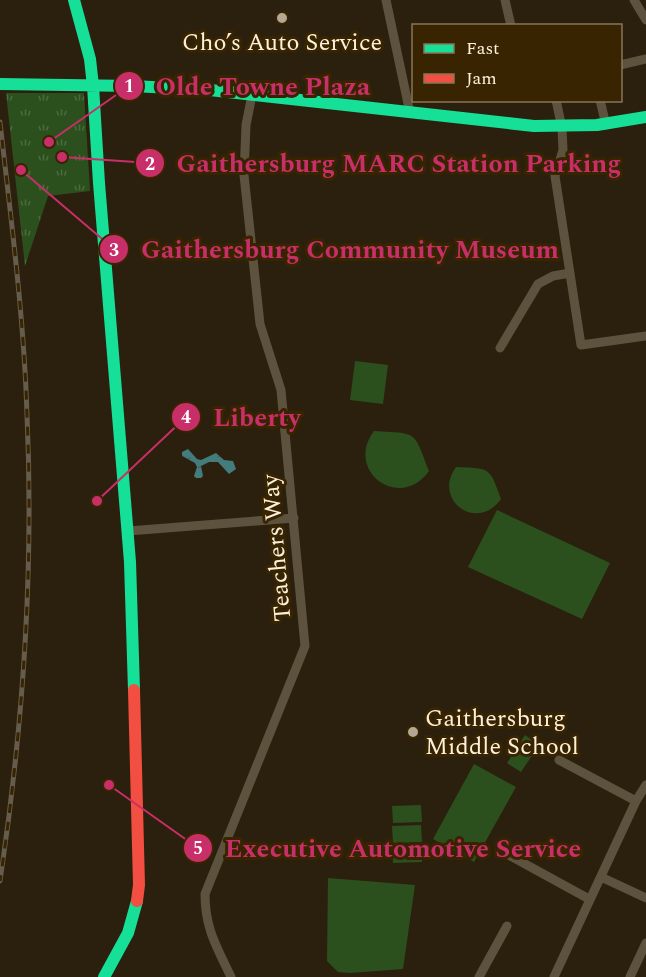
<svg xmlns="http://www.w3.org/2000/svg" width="646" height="977" font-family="Spectral,serif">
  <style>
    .grass { fill: #2b501d }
    .park { fill: url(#park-tufts) }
    .water { fill: url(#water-ripples) }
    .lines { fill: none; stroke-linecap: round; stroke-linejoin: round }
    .street { stroke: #5d523e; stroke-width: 9 }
    .fast { stroke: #16e098; stroke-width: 12 }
    .jam { stroke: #f24e42; stroke-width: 12 }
    .rail-casing { stroke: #665c4c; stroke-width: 5 }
    .rail { stroke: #382400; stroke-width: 3; stroke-dasharray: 9; stroke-linecap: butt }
    .poi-dot { fill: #b4a894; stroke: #382400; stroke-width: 2 }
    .labels { text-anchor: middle; stroke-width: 6; stroke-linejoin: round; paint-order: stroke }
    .poi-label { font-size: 24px; fill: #fef1dc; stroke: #382400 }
    .street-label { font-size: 24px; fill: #fef1dc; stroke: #382400 }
    .leader { fill: none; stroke: #c82e68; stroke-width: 2 }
    .callout-dot { fill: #c82e68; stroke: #382400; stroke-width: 2 }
    .mark-label { font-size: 18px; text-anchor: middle; font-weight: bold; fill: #fff }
    .callout-label { font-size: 26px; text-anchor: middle; font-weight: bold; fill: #c82e68; stroke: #382400; stroke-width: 6; stroke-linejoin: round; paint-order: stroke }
  </style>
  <defs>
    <pattern id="park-tufts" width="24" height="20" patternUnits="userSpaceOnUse" patternTransform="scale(1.5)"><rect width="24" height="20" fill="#2b501d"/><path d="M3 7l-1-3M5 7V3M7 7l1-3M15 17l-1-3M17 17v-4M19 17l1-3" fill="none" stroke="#4b6a3d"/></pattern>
    <pattern id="water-ripples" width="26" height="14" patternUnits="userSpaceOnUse" patternTransform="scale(1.5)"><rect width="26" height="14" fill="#437c7d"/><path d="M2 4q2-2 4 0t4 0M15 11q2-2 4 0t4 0" fill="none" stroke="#486260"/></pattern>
  </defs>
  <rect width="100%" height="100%" fill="#2b200d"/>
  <path class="grass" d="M355,361L388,365L383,404L350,400Z
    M374,431C418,434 413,429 429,471C400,512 344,471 374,431Z
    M456,467C491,469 489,466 501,499C477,533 432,500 456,467Z
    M497,510L610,563L582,619L468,567Z
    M525,735L539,745L521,772L507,763Z
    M474,764L516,787L474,862L433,839Z
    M421,805L422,822L393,823L392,806Z
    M421,825L422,842L393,843L392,826Z
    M422,845V862L393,863L392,846Z
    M328,878L415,885L403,969L350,973L338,972L327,961Z"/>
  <path class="park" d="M6,93H84L90,191L48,196L25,266Z"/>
  <path class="water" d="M188,449L197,459L201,460L216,453L224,460L233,461L236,469L229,474L218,462H209L201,466L203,476L201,478H196L194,476L197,467L195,463L182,456V452Z"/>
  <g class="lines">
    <path class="street" d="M386,0L410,113
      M505,0L511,26
      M634,0L646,20
      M620,65L646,59
      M556,100L562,128L563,150L555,176L581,345L646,336
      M600,100L606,125
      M500,348L538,284L553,276L570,273
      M128,531L294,518
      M559,760L636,801
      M503,852L589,899
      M601,877L646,898
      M231,977C217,947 205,929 205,894L305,646L281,390L260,324L244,175L246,125L252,95
      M479,977L507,926
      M554,977L636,801L646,785
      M630,977L646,943"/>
    <path class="fast" d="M74,0L90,59L93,86L99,183L130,562L134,690
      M0,84L133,86L210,90L534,126L597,125L646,117
      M104,977L128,933L137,901"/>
    <path class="jam" d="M134,690L139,885L137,901"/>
    <g class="rail-casing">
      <path id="rail" d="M0,122C11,219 24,317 27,415C34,571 23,727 0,881"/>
    </g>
    <use href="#rail" class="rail"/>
  </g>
  <g class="poi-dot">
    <circle cx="282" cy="18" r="6"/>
    <circle cx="413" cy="732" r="6"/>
  </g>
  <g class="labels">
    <g class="poi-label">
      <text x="282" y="50">Cho’s Auto Service</text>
      <text x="425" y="726" text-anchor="start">Gaithersburg<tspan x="425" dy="28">Middle School</tspan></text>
    </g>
    <g class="street-label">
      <text transform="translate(276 548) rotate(-95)" y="8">Teachers Way</text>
    </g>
  </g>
  <path class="leader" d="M49 142L129 86M62 157L150 163M21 170L114 249M97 501L186 417M109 785L198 848"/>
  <g class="callout-dot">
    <circle cx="49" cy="142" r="6"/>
    <circle cx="62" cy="157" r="6"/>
    <circle cx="21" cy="170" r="6"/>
    <circle cx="97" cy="501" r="6"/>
    <circle cx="109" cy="785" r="6"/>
    <circle cx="129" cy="86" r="15"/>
    <circle cx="150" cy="163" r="15"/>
    <circle cx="114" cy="249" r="15"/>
    <circle cx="186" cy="417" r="15"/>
    <circle cx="198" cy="848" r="15"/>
  </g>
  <g class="mark-label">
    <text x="129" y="92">1</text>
    <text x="150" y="170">2</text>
    <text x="114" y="256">3</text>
    <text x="186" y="423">4</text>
    <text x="198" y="854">5</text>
  </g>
  <g class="callout-label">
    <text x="263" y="95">Olde Towne Plaza</text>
    <text x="399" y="172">Gaithersburg MARC Station Parking</text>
    <text x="350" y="258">Gaithersburg Community Museum</text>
    <text x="257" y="426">Liberty</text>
    <text x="403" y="857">Executive Automotive Service</text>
  </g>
  <rect x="412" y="24" width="210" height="78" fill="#382400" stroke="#877658" stroke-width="1.5"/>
  <rect x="424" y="44" width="30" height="9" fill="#16e098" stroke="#877658" stroke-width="1.5"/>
  <text x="466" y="54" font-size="18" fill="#fef1dc">Fast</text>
  <rect x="424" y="74" width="30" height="9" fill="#f24e42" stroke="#877658" stroke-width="1.5"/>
  <text x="466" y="84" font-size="18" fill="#fef1dc">Jam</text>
</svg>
